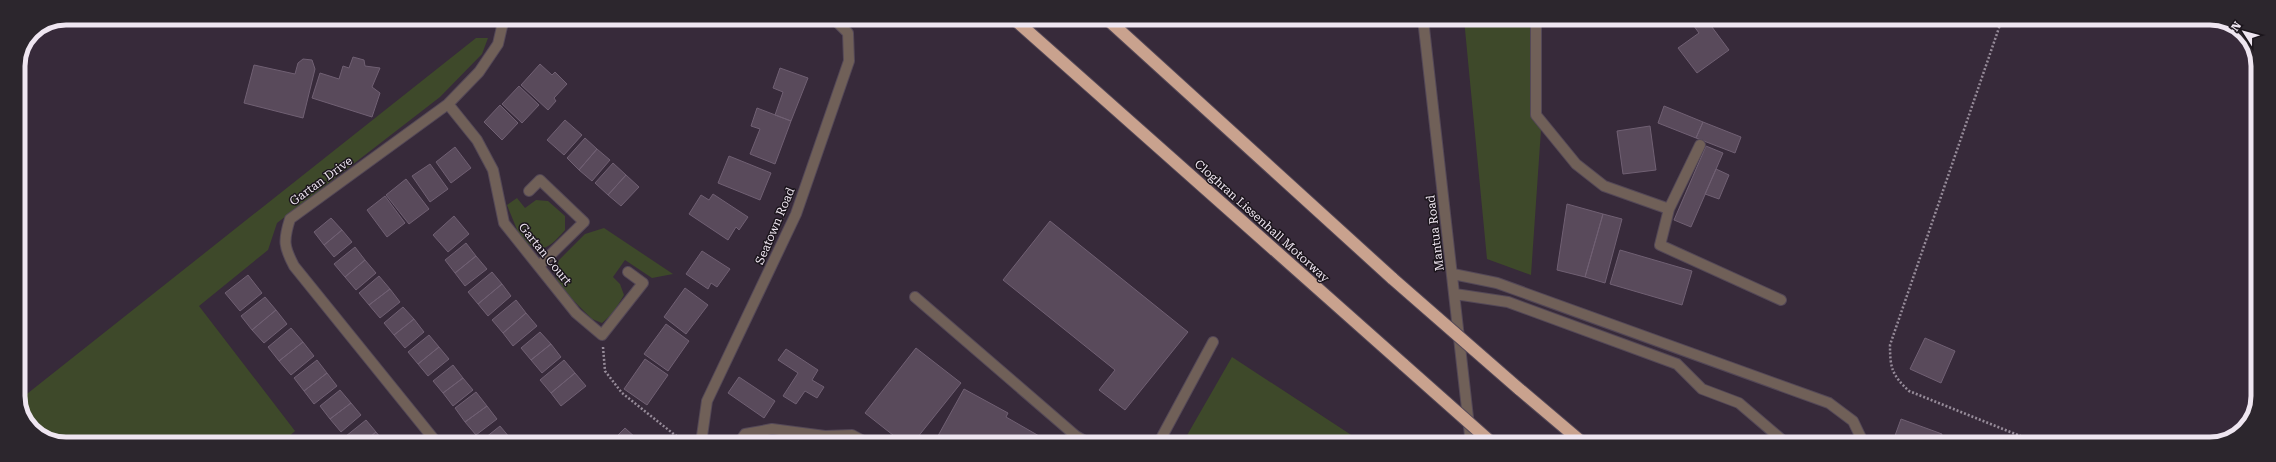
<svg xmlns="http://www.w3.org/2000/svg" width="2276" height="462" font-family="'Roboto Serif',serif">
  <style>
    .green { fill: #3e492a }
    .building { fill: #594a5b; stroke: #706073 }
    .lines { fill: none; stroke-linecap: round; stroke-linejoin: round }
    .minor-casing { stroke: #544857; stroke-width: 12 }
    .highway-casing { stroke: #544857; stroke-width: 14 }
    .path { stroke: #968b99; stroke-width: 2.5; stroke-dasharray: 2 2; stroke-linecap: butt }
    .minor { stroke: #706058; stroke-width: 10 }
    .highway { stroke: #c9a28e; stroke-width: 12 }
    .highway-bridge-casing { stroke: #544857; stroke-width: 14; stroke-linecap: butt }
    .highway-bridge { stroke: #c9a28e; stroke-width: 12 }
    .labels { text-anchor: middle; stroke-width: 3; stroke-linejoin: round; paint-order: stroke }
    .street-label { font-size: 12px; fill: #efe6f1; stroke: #1b151c }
    .rim { fill: none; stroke: #efe6f1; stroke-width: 5 }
  </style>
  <rect width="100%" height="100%" fill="#372a3a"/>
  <path class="green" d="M1464,19H1536L1541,130L1531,275L1487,259Z
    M476,38H488L482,54L440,97L277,223L268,250L199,306L295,431L282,443H57L30,428L18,401Z
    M517,198L525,208L536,200L548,201L565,216V230C556,240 550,248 536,250L520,237L507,205Z
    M604,228L673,274L652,278L625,260L613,277L620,284L624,295L613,313L602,323L592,319L560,287L555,274L559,260L585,234Z
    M1232,357L1365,444H1182Z"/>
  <path class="building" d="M1696,19H1706L1729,50L1697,73L1678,48L1699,33L1691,22Z
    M353,57L364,60L365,66L380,68L372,87L380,93L372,117L312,98L320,73L339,79L343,66L349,68Z
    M303,59L312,60L315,69L303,118L244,103L254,65L295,74L298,63Z
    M540,64L552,75L555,72L567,84L554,98L556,101L548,110L521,85Z
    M780,68L808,78L791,121L775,115L783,92L773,88Z
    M519,86L539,105L522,123L502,104Z
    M500,105L518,123L502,140L484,122Z
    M1664,106L1703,122L1696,138L1658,123Z
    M757,108L791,121L775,164L750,154L760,129L751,126Z
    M565,120L582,135L564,155L547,140Z
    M1703,122L1741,137L1735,153L1696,138Z
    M1650,126L1656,170L1623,174L1617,131Z
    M585,138L597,149L579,170L567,158Z
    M1706,146L1723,153L1691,227L1674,220Z
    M455,147L471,168L451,183L436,162Z
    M597,149L610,160L592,181L579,170Z
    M729,156L771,173L760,200L718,183Z
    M613,163L626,175L608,195L595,183Z
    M430,164L448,189L430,202L412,176Z
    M1716,169L1729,175L1719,199L1705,194Z
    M626,175L639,187L621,206L608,195Z
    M406,179L429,209L409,224L386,195Z
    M713,194L748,217L739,230L736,227L728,240L689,214L701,195L709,200Z
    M385,196L405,223L387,237L367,210Z
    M1567,204L1603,214L1585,277L1557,270Z
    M1603,214L1622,219L1605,283L1585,277Z
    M454,216L469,234L448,252L433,235Z
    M331,218L342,230L324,245L314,232Z
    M1050,221L1188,332L1125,410L1099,390L1115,370L1003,280Z
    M342,230L352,242L334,257L324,245Z
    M466,243L476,256L455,273L445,260Z
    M355,247L365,260L345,277L334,264Z
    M1620,250L1692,271L1682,305L1610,284Z
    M702,251L730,269L717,287L711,283L708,289L686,274Z
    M476,256L487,269L465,286L455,273Z
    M365,260L376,273L356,290L345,277Z
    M492,272L502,284L478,304L468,292Z
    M248,275L262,293L240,311L225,293Z
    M379,276L390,289L369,305L359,293Z
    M502,284L511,296L488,316L478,304Z
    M685,288L708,305L686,334L664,317Z
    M390,289L400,302L380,318L369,305Z
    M265,297L276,310L252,330L241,316Z
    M516,300L526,313L503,333L492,320Z
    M403,307L414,319L394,335L384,323Z
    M276,310L287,324L264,343L252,330Z
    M526,313L537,326L513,346L503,333Z
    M414,319L424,332L405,348L394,335Z
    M666,324L689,341L668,371L644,354Z
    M291,328L303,342L279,361L268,347Z
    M540,332L551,344L531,360L521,348Z
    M429,335L439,347L418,364L408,352Z
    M1925,338L1955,351L1941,383L1910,369Z
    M303,342L314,356L291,375L279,361Z
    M551,344L561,357L542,373L531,360Z
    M439,347L449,359L428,376L418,364Z
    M916,348L961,383L913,443H903L865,413Z
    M786,349L818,370L812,380L824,387L817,398L805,391L796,404L783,396L798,373L778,360Z
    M645,359L668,375L647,405L624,389Z
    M317,360L327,373L304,391L294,378Z
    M564,360L575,373L551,393L540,380Z
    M453,365L463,378L443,393L433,381Z
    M327,373L337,386L314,404L304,391Z
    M575,373L586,386L561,406L551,393Z
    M739,377L775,401L764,418L728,393Z
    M463,378L473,390L453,406L443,393Z
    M964,389L1008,413L1006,417L1053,444L934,443Z
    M340,390L351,403L330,419L320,406Z
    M476,392L487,406L465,422L455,408Z
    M351,403L361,415L341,432L330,419Z
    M487,406L497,419L476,435L465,422Z
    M1901,419L1942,434L1939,444H1892Z
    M366,420L376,432L363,443H352L346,436Z
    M500,426L510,438L504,443H482L480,442Z
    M625,428L637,439L633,443H625L617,436Z
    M376,432L385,443H363Z"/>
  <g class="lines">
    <g class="minor-casing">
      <path id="minor" d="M1423,19L1471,444
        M1536,19V115L1576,164L1604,186L1669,209L1700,145
        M448,104L477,140L493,170L504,223L576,313L602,335L643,283L628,272
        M529,191L540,180L584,222L539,266
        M1669,209L1660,245L1781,300
        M1453,274L1497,283L1829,403L1853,421L1864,444
        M1455,294L1508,302L1677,364L1702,389L1739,403L1787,444
        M915,297L1076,436L1090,444
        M437,443L294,266C284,247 283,241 290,219L448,104L479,72L498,44L504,18
        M701,443L707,401L796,214L849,61L848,33L833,18
        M739,443L745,434L772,429L825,436L852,435L867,443
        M1158,444L1213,342"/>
    </g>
    <g class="highway-casing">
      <path id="highway" d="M1013,18L1404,365
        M1106,18L1393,279
        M1519,389L1584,444"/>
    </g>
    <path class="path" d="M2002,19L1890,345C1890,368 1892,375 1909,391L2040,444
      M603,347L605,371L622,393L685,443"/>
    <use href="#minor" class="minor"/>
    <use href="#highway" class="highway"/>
    <g class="highway-bridge-casing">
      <path id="highway-bridge" d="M1393,279L1519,389
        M1404,365L1493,444"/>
    </g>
    <use href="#highway-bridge" class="highway-bridge"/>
  </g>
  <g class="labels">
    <g class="street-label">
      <text transform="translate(321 181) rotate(-36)" y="4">Gartan Drive</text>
      <text transform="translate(1262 221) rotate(42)" y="4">Cloghran Lissenhall Motorway</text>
      <text transform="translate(775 226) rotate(-67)" y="4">Seatown Road</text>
      <text transform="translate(1435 233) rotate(-97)" y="4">Mantua Road</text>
      <text transform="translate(545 254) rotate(51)" y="4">Gartan Court</text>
    </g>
  </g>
  <path d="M0 0H2276V462H0ZM66 25H2210A41 41 0 0 1 2251 66V396A41 41 0 0 1 2210 437H66A41 41 0 0 1 25 396V66A41 41 0 0 1 66 25Z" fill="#2c262d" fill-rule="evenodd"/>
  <path class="rim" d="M66 25H2210A41 41 0 0 1 2251 66V396A41 41 0 0 1 2210 437H66A41 41 0 0 1 25 396V66A41 41 0 0 1 66 25Z"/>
  <g transform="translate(2244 32) rotate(306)" stroke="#1b151c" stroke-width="3" paint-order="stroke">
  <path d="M0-3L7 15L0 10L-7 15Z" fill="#efe6f1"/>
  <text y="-6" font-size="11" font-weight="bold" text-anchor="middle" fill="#efe6f1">N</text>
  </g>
</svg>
